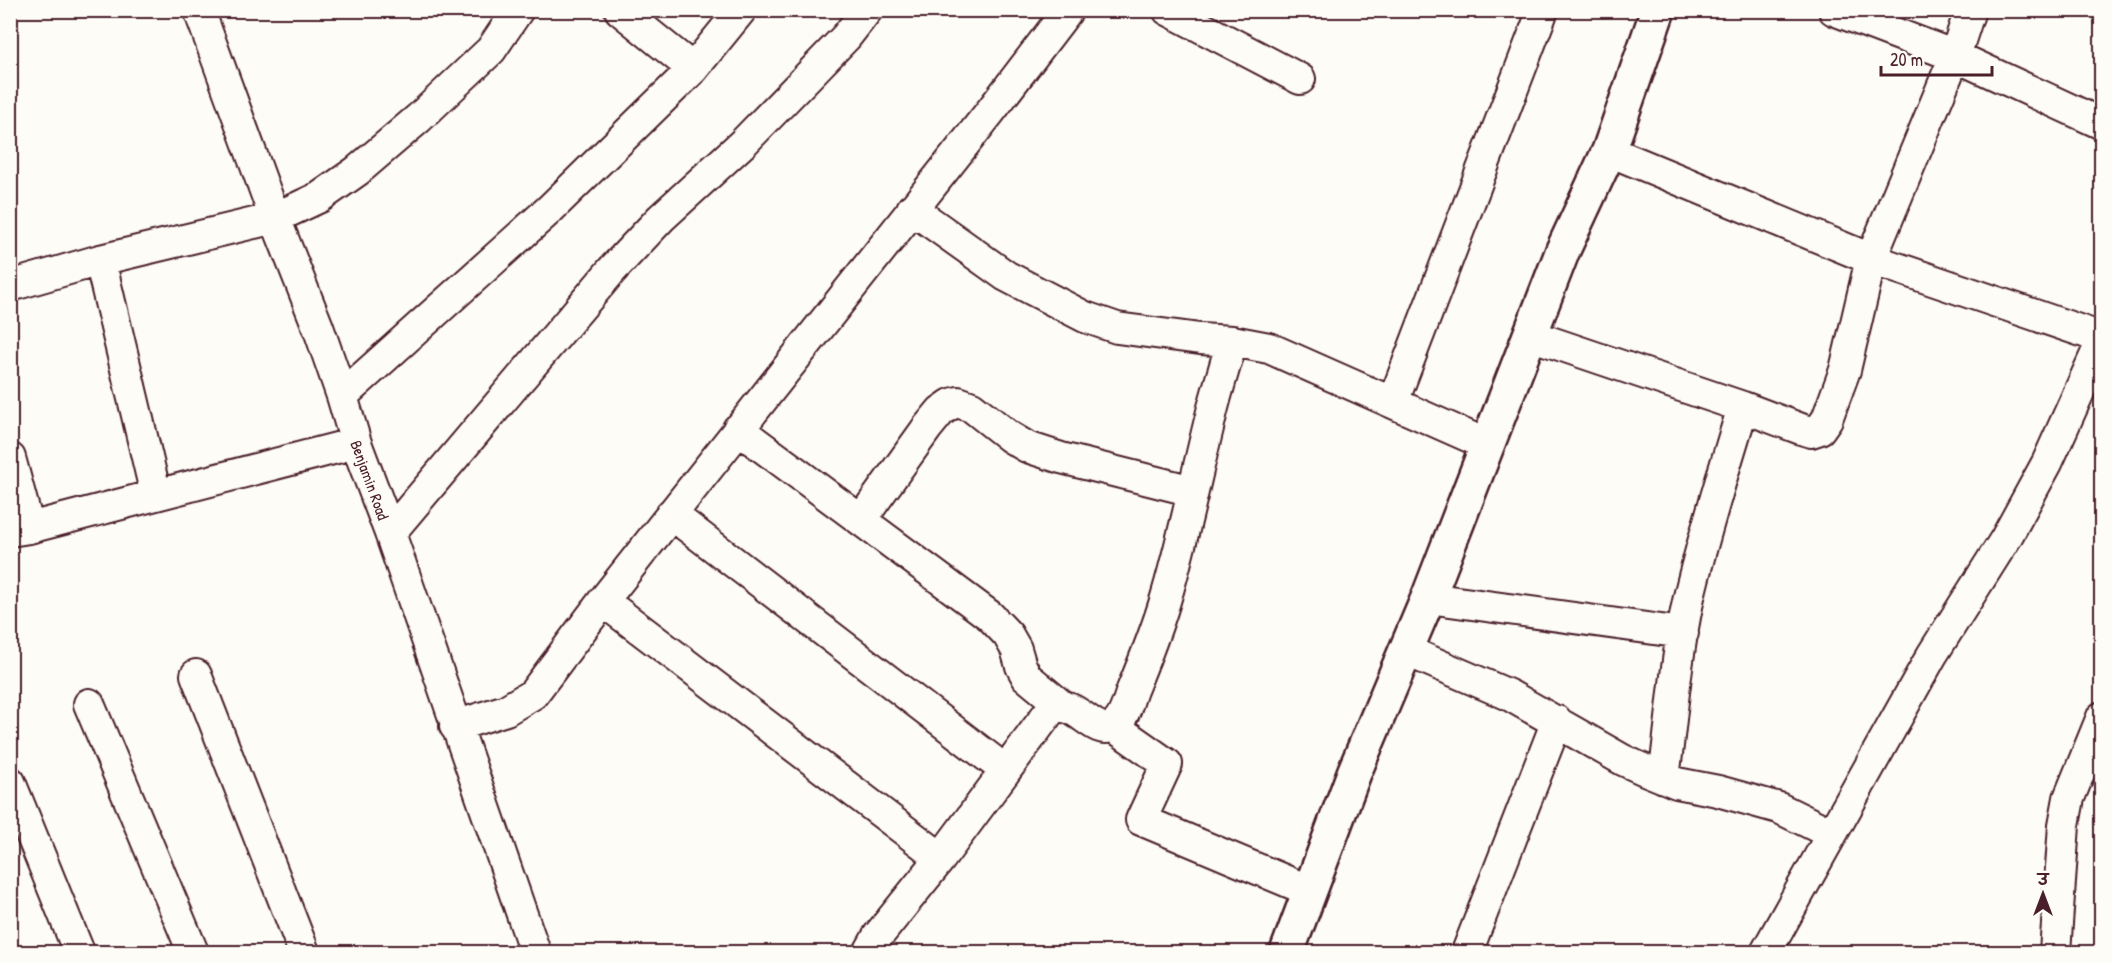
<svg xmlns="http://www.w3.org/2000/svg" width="2112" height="963" font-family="'Patrick Hand','Playpen Sans Deva',sans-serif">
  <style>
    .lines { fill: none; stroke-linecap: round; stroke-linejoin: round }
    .street-casing { stroke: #4a1f2b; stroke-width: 34 }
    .secondary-casing { stroke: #4a1f2b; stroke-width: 38 }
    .street { stroke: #fdfcf7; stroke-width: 30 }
    .secondary { stroke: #fdfcf7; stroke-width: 33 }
    .labels { text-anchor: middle; stroke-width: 4.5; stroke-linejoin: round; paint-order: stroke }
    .street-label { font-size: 16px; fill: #4a1f2b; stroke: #fdfcf7 }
  </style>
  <rect width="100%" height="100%" fill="#fdfcf7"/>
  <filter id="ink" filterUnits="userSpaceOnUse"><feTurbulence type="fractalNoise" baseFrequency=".0167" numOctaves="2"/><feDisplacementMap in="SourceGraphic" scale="12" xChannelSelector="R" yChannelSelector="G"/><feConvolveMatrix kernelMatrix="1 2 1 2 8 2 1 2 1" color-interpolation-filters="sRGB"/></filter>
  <g filter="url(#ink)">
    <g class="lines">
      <g class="street-casing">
        <path id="street" d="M199,10L275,218L318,327L342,396L356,443L390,533L535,952
          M620,10L693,69
          M1168,10L1300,79
          M1834,10L1955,56L2102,124
          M1609,151L1871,259L2102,338
          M912,209L1006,276L1085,317L1117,328L1200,339L1232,341L1269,348L1488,445
          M100,260L156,495
          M10,286L100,260L275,218L320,197L357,171L419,118L491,50L518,10
          M1530,335L1743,407L1801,429L1811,432L1820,429L1827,419L1845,370L1871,259L1955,56L1970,10
          M342,396L549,210L693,69L741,10
          M1393,402L1543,10
          M738,429L990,616L1008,635L1016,649L1021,666L1027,677L1062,706
          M10,458L29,528
          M671,514L1005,770
          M861,520L927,428L941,411L951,404L958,402L972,407L1010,437L1027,447L1061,458L1193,491
          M10,531L29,528L356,443
          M390,533L612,270L661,218L743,143L846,37L867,10
          M1428,598L1683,633
          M603,601L941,858
          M1407,651L1509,695L1623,760L1645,770L1677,783L1718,791L1779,808L1832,834
          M196,675L304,952
          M89,704L193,952
          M455,726L506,710L533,694L603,601L990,112L1068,10
          M1113,726L1167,764L1141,820L1310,891
          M1664,778C1672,718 1676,656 1689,597C1704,533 1724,470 1743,407
          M10,782L79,952
          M869,952L878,936L941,858L1052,708C1077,699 1094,737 1113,726C1124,720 1128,701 1132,690C1144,661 1156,631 1165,601C1183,541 1195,480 1210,420C1216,393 1225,367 1232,341
          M1467,952L1557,721
          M1766,952L1932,655L2006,538L2047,463L2102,341
          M2055,952L2064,825L2069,798L2102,717"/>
      </g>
      <g class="secondary-casing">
        <path id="secondary" d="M1287,952L1354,773L1428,598L1563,250L1609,151L1658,10"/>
      </g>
      <use href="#street" class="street"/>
      <use href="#secondary" class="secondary"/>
    </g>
  </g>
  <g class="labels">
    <g class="street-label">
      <text transform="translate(370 480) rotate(70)" y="6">Benjamin Road</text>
    </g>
  </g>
  <rect width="2112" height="963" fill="none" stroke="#fdfcf7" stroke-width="36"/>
  <rect x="18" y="18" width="2076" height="927" fill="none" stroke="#4a1f2b" stroke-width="2" filter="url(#ink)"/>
  <g transform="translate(2043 894)" stroke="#fdfcf7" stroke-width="4.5" paint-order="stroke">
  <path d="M0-4.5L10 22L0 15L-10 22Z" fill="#4a1f2b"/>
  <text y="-9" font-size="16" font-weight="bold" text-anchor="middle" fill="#4a1f2b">उ</text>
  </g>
  <path d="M1881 66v9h111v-9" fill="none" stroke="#4a1f2b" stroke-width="3"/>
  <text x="1890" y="66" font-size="18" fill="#4a1f2b" stroke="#fdfcf7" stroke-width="4.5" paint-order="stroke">20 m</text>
</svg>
